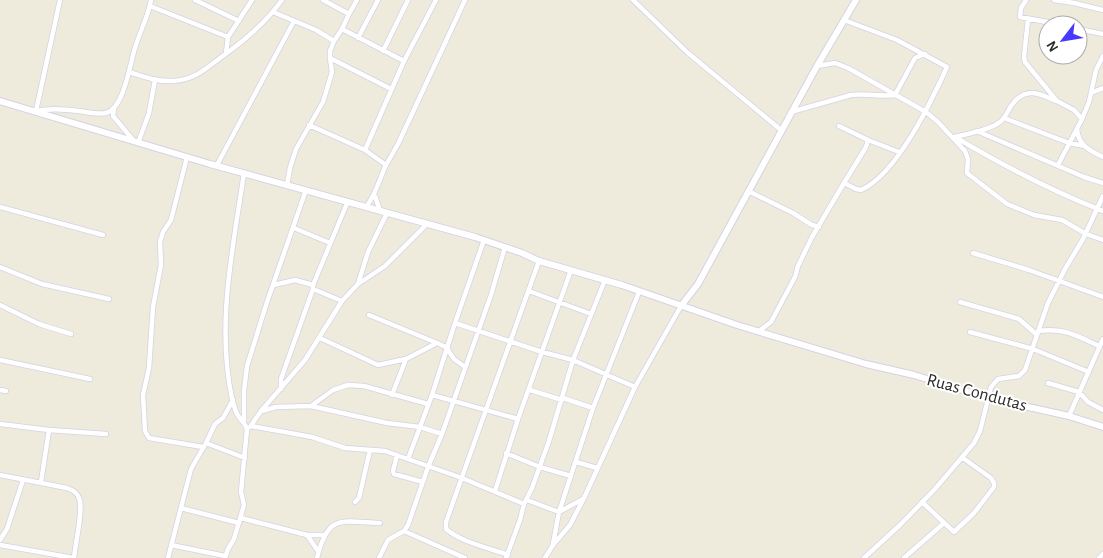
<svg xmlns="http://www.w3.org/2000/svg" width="1103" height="558" font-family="'Alegreya Sans',sans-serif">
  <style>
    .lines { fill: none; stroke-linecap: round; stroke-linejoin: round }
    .street-casing { stroke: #d4d2e5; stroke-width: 6 }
    .secondary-casing { stroke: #d4d2e5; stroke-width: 8 }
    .street { stroke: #fff; stroke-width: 4.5 }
    .secondary { stroke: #fff; stroke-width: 6 }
    .labels { text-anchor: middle; stroke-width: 4; stroke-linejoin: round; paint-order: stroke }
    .street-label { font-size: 18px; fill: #2c2c2c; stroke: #fff }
  </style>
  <rect width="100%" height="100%" fill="#eeebdd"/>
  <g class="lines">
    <g class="street-casing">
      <path id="street" d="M60,0L36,111C50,108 65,109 79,111C88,112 97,115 106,113C124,109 130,63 135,48C140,31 148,17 151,0
        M195,0L239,21
        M323,0L349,14L342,29L404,61L365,150L386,165C379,180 376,194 366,207
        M633,0L688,53L781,130
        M1026,0L1021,8L1020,17L1063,25
        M1054,0L1074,3L1103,10
        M150,6L228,37
        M273,12L316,30L334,41
        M349,14L357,0
        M1028,19L1024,57L1025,62L1057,101L1074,110L1082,119
        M1078,29L1103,34
        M358,38L378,0
        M383,51L408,0
        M226,53L228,37L252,0
        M330,58L391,89
        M404,61L436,0
        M817,66L835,63L848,68L926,112L938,122L965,151L968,159L967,173L1007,204L1034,215L1062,220L1086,234L1103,240
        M129,72C144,77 158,82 174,81C198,79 208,66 227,53C249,37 266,22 282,0
        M1091,93L1103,88
        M114,109L113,116L134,141
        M791,112L851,95C866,93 880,97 895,95L915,58L925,54
        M1004,118L1069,143L1085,146
        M309,125L365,150
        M839,126L868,140
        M1077,129C1078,145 1090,151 1103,157
        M977,131L1084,177L1103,183
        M955,137C1002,165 1052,191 1103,211
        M955,137C967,134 990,130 1000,122C1005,118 1008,111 1011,106C1025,86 1039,93 1056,101
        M138,143L149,113L155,80
        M187,157L171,220L163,232L160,242L161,265L153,307L149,368L143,395L145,431L149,438L203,447
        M217,165L294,21
        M386,165L398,144L465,0
        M1058,165L1082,119L1089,102L1096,70L1103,56
        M844,183L866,147L868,140L899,152
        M287,185L290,168L296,149L323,102L332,72L330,58V51L334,41L342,29
        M748,191L793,213L812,225L819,227
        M375,196L380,211
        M0,207L103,235
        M294,228L330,243
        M484,240L455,323L542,352L573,360L635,387
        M973,253L1029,270L1103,297
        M0,267L42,284L109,299
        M358,284L368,252L387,213
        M274,285L295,280L313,285
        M313,289L342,301
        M529,291L591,314
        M960,302L1019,319L1037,335
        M0,305L39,324L71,334
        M369,315L437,343
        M759,331L771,322L795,277L798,266L812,237L844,183L856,189L861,190C897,174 931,102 947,67L897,40L844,20
        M1038,331C1065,328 1075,335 1099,346
        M970,332L1033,349L1089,372
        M320,338L378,365L406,359
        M448,350L454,359L465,367
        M0,360L90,379
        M1048,383L1079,392L1088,402L1103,410
        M281,389V379L313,289V285L348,201
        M0,390L6,391
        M530,390L562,400
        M392,395L406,359L437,343L448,348
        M432,395L455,323
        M563,398L593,408
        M311,406L333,390L348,385L364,386L428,404
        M262,411L276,407L311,406L387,423L420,427L442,434
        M1069,416L1103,339
        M244,421V391L247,366L267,302L306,190
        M0,424L49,430L41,482
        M251,426L312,437L345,448L385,451L462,478L524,504
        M250,427L261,411L305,360L342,301L358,284L385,266L426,225
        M49,430L106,434
        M206,443L215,424L223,418L233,400
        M506,453L540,467L571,476
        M397,455L393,471L394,474L423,482
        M408,459L432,395L518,419
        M576,462L597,468
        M0,475L67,488C72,490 77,492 79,498C84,508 75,545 74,558
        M495,491L518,419L571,270
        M527,500L559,512L583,499
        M355,502L359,498L370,450
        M922,502L954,532L974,513L994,487V483L991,478L963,458
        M181,508L239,523
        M241,518L307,535H324
        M404,531L465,558
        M307,535L318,551
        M0,540L7,529L23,480
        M553,544L559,512L593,408L639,292
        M0,545L73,558
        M171,545L225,556
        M508,555C489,548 461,542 446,529V522L539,261
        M168,558L191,469L206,443L245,458
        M225,558L228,549L234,539L244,505L241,492L247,429C245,423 242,422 239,417C235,412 234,405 232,399C216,323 233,248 244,173
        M317,558C328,514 340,521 380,523
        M379,558L388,540L404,531L408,525L428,467L442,434L491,295L505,247
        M506,558L520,520L524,504L532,488L549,441L573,360L605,280
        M545,558L553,545L570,525L584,498L635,387L681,306
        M864,558L900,525L935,489L974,443L980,431L991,387L998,379L1019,376L1025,370L1048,303L1065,269L1083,239L1103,196
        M904,558L944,523
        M1099,558L1103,554"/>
    </g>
    <g class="secondary-casing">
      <path id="secondary" d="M0,101L210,164L475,237L522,253L539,261L622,285L737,325L866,364L914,375L988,398L1069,416L1103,427
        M681,306L698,284L817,66L856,0"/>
    </g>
    <use href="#street" class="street"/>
    <use href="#secondary" class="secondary"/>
  </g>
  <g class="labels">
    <g class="street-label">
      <text transform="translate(977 392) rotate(15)" y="6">Ruas Condutas</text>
    </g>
  </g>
  <g transform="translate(1063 40) rotate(239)"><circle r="24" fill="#ffffff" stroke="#ababab"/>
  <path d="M0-4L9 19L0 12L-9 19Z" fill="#4839ff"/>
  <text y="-8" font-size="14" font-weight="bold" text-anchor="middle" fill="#2c2c2c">N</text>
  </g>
</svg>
